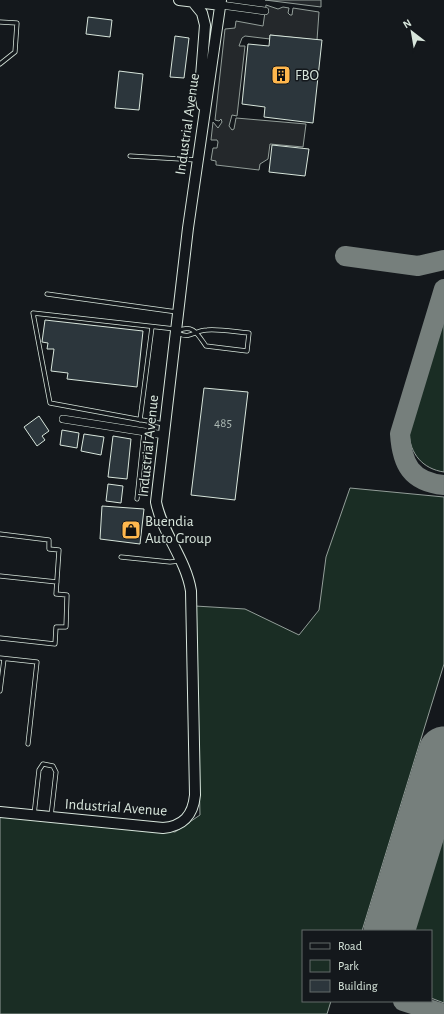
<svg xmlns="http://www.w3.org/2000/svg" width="444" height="1014" font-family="'Alegreya Sans',sans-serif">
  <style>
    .green { fill: #1a2d24; stroke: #939e99 }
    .parking { fill: #24282b; stroke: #939e99 }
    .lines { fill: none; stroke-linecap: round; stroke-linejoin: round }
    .taxiway { stroke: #767f7c; stroke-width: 20 }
    .runway { stroke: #767f7c; stroke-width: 51 }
    .building { fill: #2c363c; stroke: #d8e6dc }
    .lane-casing { stroke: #d8e6dc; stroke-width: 5 }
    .street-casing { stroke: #d8e6dc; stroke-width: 8 }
    .secondary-casing { stroke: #d8e6dc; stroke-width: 12 }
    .lane { stroke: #14181c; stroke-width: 3.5 }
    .street { stroke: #14181c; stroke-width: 7 }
    .secondary { stroke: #14181c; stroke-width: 10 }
    .labels { text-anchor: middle; stroke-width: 3; stroke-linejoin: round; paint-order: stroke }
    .number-label { font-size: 13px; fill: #adbab4 }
    .poi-label { font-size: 15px; fill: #d8e6dc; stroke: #14181c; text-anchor: start }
    .street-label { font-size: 15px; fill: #d8e6dc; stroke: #14181c }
  </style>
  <rect width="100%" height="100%" fill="#14181c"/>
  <path class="green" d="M444,320V472C423,469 410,454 409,433Z
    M350,488L444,497V664L362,931H303V1001H331L327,1014H0V810L175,832L200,815L195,606L245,609L299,635L319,610L326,557Z
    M444,833V1003L431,998V931H414Z"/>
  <path class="parking" d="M265,0H321V7Z
    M266,5L278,9L283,7L289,8L288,13L290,15H292L293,8L319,12L317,40L270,35V39L245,36L242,38L239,46H245L237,116L232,115L229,126L232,130L234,129L236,118L306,124L303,147L270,144L268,159L260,164L259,170L216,165V161L211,160L213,148H217L218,142L217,140H211L213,122L218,128L222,122L221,119L219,121L215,120L225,29L235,28L236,21L263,26Z"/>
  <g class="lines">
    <path class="taxiway" d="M345,256L418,266L444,260
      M444,289L400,434C402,464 411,482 444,485
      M403,1001L444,1014"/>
    <path class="runway" d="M389,931L444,752"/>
  </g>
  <path class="building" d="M88,17L112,20L110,37L86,34Z
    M270,35L322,40L313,123L264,117L265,107L242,104L248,44L269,46Z
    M175,36L189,38L184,78L170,77Z
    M119,71L143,74L139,110L115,108Z
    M272,145L309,149L305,176L269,172Z
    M45,320L143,331L137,387L67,379L68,373L51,371L54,349H47L48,343L42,342Z
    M204,388L248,392L235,500L191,495Z
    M39,416L49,431L42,436L45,440L37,446L24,427Z
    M62,430L79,433L77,448L60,445Z
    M84,434L104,437L101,455L81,451Z
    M113,436L131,439L127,479L108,477Z
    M108,484L123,486L121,503L106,501Z
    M102,506L144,509L140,544L100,539Z"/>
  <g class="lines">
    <g class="lane-casing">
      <path id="lane" d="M0,22L17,23L15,52L0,64
        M130,156L197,160
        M47,294L177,312
        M178,333C190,340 195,330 207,330C221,329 235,332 249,333L247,351L206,346C198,335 193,323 178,331
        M140,420L152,327
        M164,424L50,403L33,313L175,329
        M137,499L144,432
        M0,534L49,540V549L59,550L56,594L67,595L66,627H56L55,644L0,638
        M121,557L170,562L179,561
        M0,576L57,582
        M0,658L37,662L28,744
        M0,691L4,659
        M34,815L39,770L43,764L53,766L56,772L51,816"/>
    </g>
    <g class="street-casing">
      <path id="street" d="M221,5L265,11
        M63,419L164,435"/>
    </g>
    <g class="secondary-casing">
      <path id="secondary" d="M179,0L221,5
        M193,2L202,13L205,25L200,89L202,105
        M0,812L163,828C183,826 193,816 195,795L191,591C186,559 162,533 156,502L188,228L221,0"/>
    </g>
    <use href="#lane" class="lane"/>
    <use href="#street" class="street"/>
    <use href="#secondary" class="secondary"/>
  </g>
  <defs>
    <g id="building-square" transform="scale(1)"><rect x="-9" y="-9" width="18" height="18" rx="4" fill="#ffb74d" stroke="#14181c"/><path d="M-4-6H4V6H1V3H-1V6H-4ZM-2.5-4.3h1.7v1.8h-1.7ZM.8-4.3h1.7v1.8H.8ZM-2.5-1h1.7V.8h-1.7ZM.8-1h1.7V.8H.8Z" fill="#111"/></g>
    <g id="shop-square" transform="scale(1)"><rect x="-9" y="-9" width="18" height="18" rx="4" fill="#ffb74d" stroke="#14181c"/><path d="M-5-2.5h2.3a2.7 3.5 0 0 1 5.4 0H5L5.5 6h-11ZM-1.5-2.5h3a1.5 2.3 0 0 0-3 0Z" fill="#111"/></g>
  </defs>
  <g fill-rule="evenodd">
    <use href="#building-square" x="281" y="75"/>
    <use href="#shop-square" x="131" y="530"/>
  </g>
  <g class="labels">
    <g class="number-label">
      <text x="223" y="427">485</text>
    </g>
    <g class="poi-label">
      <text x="295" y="80">FBO</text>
      <text x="145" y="526">Buendia<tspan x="145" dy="17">Auto Group</tspan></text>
    </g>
    <g class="street-label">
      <text transform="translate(187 124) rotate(-82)" y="5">Industrial Avenue</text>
      <text transform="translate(148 446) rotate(-84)" y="5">Industrial Avenue</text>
      <text transform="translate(116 807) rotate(4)" y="5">Industrial Avenue</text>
    </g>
  </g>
  <rect x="302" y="930" width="130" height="72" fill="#14181c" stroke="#626a69"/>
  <rect x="310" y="943" width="20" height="6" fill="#14181c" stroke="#626a69"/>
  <text x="338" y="950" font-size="12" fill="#d8e6dc">Road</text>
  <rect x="310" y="960" width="20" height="12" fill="#1a2d24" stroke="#626a69"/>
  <text x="338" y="970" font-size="12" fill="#d8e6dc">Park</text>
  <rect x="310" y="980" width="20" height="12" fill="#2c363c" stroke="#626a69"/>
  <text x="338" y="990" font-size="12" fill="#d8e6dc">Building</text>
  <g transform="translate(412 32) rotate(329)" stroke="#14181c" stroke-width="3" paint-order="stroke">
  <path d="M0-3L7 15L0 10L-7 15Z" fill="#d8e6dc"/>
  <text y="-6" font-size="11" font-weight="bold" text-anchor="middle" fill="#d8e6dc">N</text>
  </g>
</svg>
